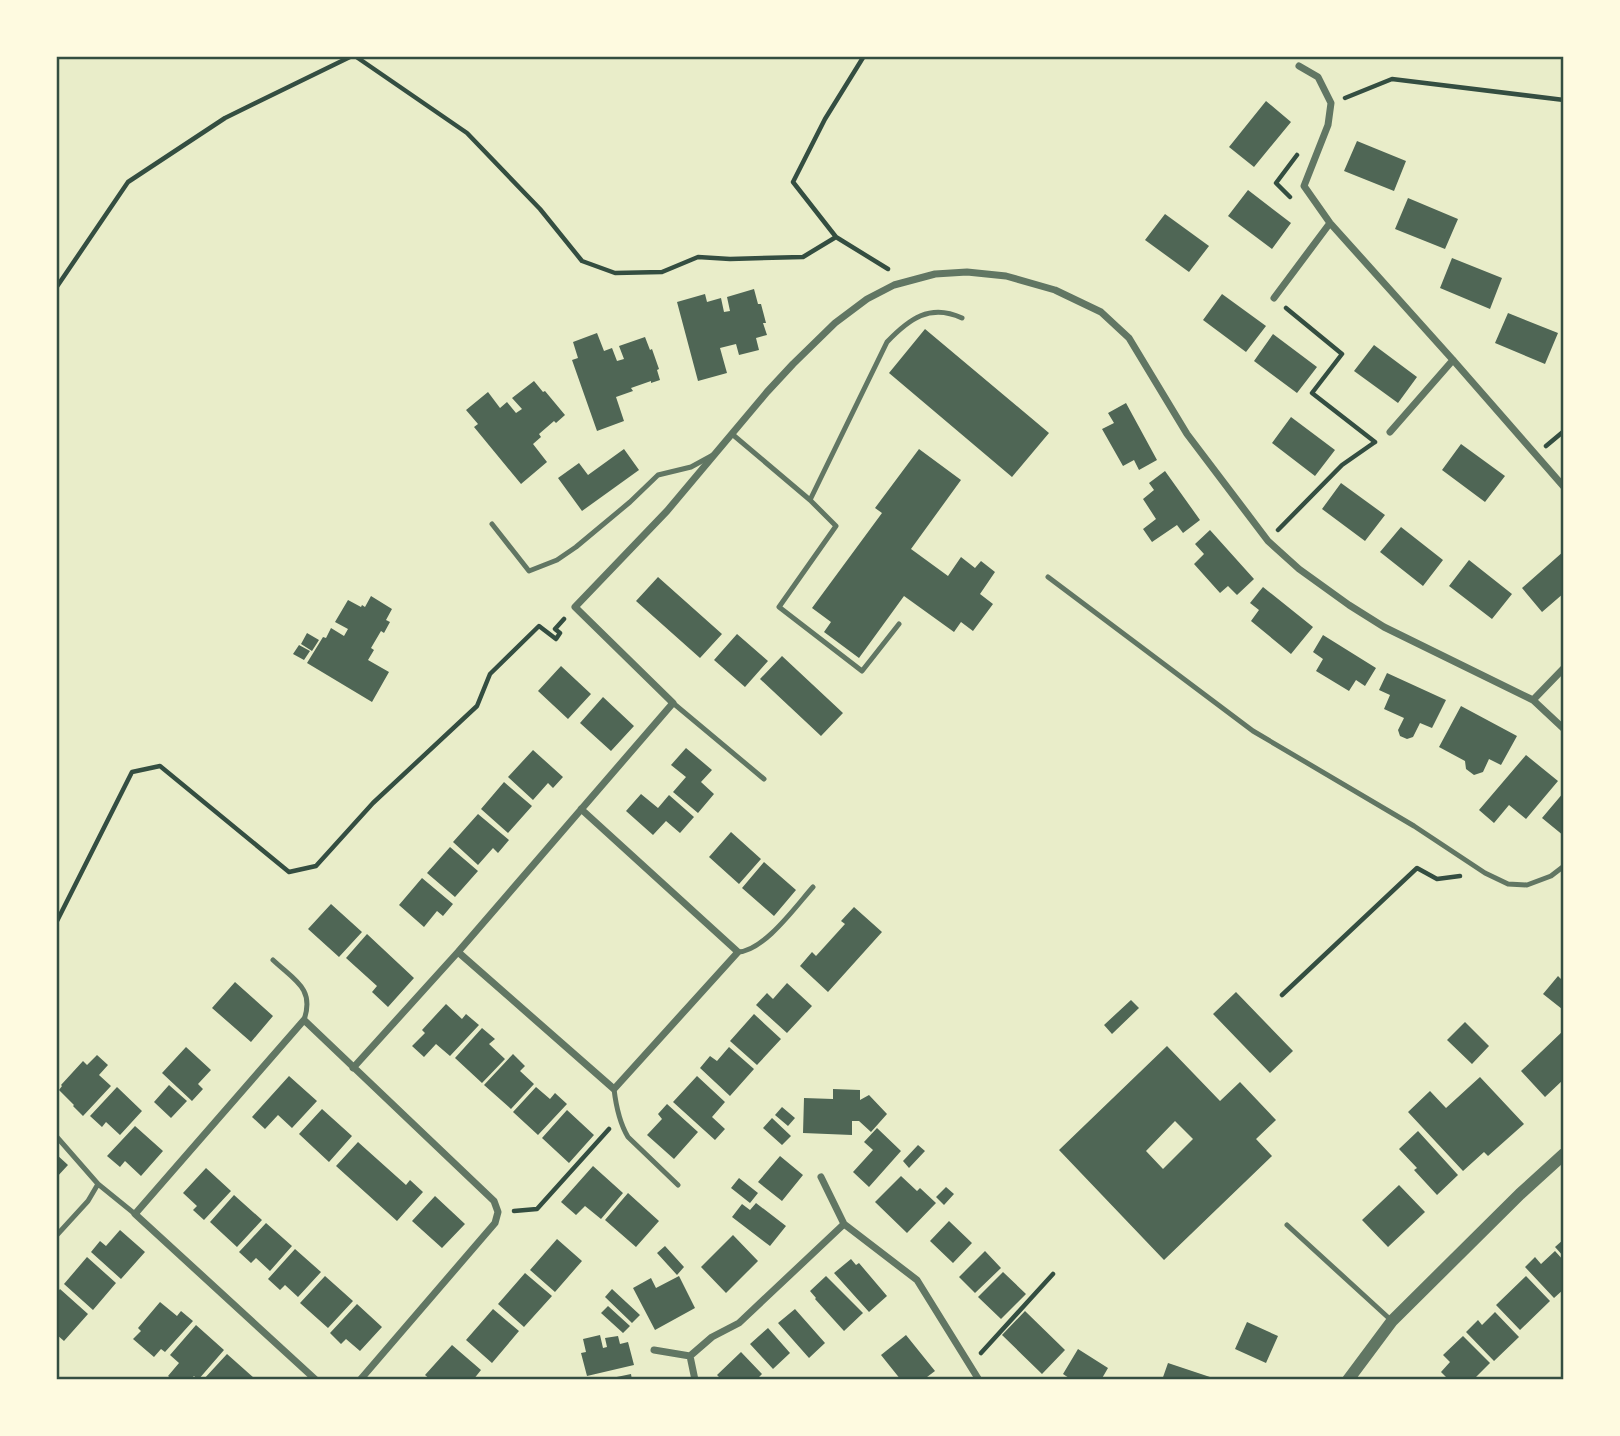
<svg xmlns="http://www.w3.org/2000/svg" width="1620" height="1436" font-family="'Space Grotesk',sans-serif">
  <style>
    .building { fill: #4f6655; fill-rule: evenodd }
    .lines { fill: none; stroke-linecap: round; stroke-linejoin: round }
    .path { stroke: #344e41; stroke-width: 4.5 }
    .service { stroke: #617663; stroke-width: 5 }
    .minor { stroke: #617663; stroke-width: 7 }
    .tertiary { stroke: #617663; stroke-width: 12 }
    .neatline { fill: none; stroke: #344e41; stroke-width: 2.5 }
  </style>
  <rect width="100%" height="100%" fill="#e9edc9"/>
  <path class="building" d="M1266,101L1291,122L1254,167L1229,147Z
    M1357,141L1406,161L1394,191L1344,171Z
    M1248,190L1291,223L1272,249L1228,216Z
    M1408,198L1458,219L1445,249L1395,229Z
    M1165,214L1209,246L1189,272L1145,240Z
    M1452,258L1502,278L1490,309L1440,288Z
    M754,289L758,304H761L766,323H763L767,335L756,338L759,350L739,355L736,344L720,348L727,373L698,381L677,302L705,294L707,302L721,298L724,312L730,311L727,297Z
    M1222,294L1266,326L1246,352L1203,320Z
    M1508,313L1558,333L1545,364L1495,343Z
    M925,329L1049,433L1012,477L889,373Z
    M597,333L604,351L612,348L617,361L624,359L619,346L645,337L650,350L652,349L659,369L657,370L660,380L651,383V381L631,388L633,391L616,397L624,421L597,431L572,360L578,358L573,342Z
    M1273,334L1317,367L1297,393L1254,361Z
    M1374,345L1417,377L1398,403L1354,371Z
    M534,381L543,392L545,391L565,415L556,423L554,421L539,434L541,437L533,444L547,462L521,484L474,427L478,424L466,410L488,392L500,408L507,402L516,413L522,409L512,398Z
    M1126,403L1157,460L1139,470L1134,460L1123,466L1102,429L1114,423L1108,413Z
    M1291,417L1335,450L1315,476L1272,443Z
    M1461,444L1505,476L1485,502L1442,470Z
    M624,449L639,470L582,511L558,478L579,463L588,475Z
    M919,449L961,480L911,549L948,576L961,557L975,568L981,561L995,572L980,594L993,604L973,631L961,622L954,632L904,596L859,658L824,632L831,622L812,608L882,513L875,508Z
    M1165,471L1200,520L1183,533L1177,525L1152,542L1143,529L1156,519L1143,499L1154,490L1149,483Z
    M1341,483L1385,515L1365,541L1322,509Z
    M1401,527L1443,560L1423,586L1380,552Z
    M1210,530L1254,579L1237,595L1228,586L1220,593L1194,564L1204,554L1195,544Z
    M1564,551V593L1542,612L1522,588Z
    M1469,560L1512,594L1492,619L1449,586Z
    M658,577L722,634L700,658L636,601Z
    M1263,587L1313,627L1291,654L1251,621L1259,610L1250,603Z
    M371,596L392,609L386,620L390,622L384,633L381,631L371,648L374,650L368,660L389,672L372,702L307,663L323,637L326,638L331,628L344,636L348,629L335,622L348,600L361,607L362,605L365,607Z
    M307,633L319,640L312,651L301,644Z
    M737,634L768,661L745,687L714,660Z
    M1323,635L1376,668L1365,686L1356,680L1349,691L1316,671L1323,659L1313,652Z
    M299,645L310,651L304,660L293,654Z
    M782,656L843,713L821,736L760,679Z
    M561,666L591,694L568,719L538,691Z
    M1387,673L1446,700L1432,728L1420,723L1413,737L1407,739L1400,736L1398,730L1404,718L1384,709L1390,695L1379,690Z
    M603,697L634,726L611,751L580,723Z
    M1461,706L1517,736L1501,765L1489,759L1483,772L1474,775L1466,769L1465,761L1439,747Z
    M686,748L712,770L701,782L714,794L698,813L673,792L686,777L671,765Z
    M533,750L563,777L553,788L548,783L533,800L508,777Z
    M1526,755L1558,781L1526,819L1509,805L1494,823L1479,810Z
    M504,782L532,806L508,833L481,809Z
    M1564,792V836L1542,818Z
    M641,794L658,808L669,795L694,817L680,833L666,821L653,835L626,811Z
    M478,814L509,840L498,853L493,848L478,865L453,842Z
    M731,832L761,859L739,884L709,857Z
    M450,847L478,871L455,897L427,873Z
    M764,862L796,890L774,916L742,888Z
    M422,878L453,904L443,916L437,911L424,927L399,905Z
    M331,904L362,932L339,957L308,929Z
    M854,907L882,932L828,992L800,966L812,952L816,956L845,924L841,921Z
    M367,934L414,978L388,1007L372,992L377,986L346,958Z
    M1558,976L1564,982V1006L1562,1009L1543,994Z
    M235,982L273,1016L251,1042L212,1008Z
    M787,983L812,1006L787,1033L756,1005L767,993L773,999Z
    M1236,992L1293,1051L1270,1073L1213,1014Z
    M1131,1000L1139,1008L1112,1034L1104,1025Z
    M446,1004L462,1019L466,1014L479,1025L450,1056L436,1044L424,1057L412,1046L425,1033L422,1030Z
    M754,1014L781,1039L757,1065L730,1041Z
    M1465,1022L1489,1046L1472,1064L1447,1040Z
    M482,1028L495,1039L489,1044L505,1059L482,1083L455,1058Z
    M1564,1030V1079L1545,1097L1521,1071Z
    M1167,1046L1220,1101L1240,1082L1276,1120L1256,1139L1272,1156L1164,1260L1059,1150ZM1175,1121L1193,1139L1163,1169L1146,1151Z
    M186,1047L211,1070L198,1084L203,1089L192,1101L162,1073Z
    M729,1047L754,1069L730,1096L700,1068L710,1056L717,1061Z
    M513,1054L525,1066L520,1071L534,1084L511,1109L484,1085Z
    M97,1055L108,1065L99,1075L111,1086L83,1116L73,1106L74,1105L59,1090L62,1086L61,1085L83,1061L87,1065Z
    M289,1076L317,1101L292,1128L278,1115L265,1129L252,1117Z
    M697,1076L725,1102L712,1117L725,1129L715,1140L673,1102Z
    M1480,1077L1524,1124L1488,1156L1484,1152L1463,1171L1408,1112L1430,1091L1446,1108Z
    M169,1085L187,1101L171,1118L154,1102Z
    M117,1087L142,1111L120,1135L106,1122L102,1127L90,1116Z
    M536,1087L550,1099L555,1093L567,1104L538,1135L513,1112Z
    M833,1089L860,1090V1100L869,1095L887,1114L871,1132L859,1121H852V1135L803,1133L804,1098L833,1099Z
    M667,1104L698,1132L674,1159L647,1135L662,1119L658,1114Z
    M782,1107L795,1118L788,1126L775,1115Z
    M322,1109L352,1136L329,1162L299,1134Z
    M567,1110L594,1135L569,1163L542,1138Z
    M772,1118L791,1136L782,1145L763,1128Z
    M135,1126L163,1151L141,1176L125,1161L120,1167L107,1156Z
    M877,1128L901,1151L869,1187L853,1172L873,1150L864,1142Z
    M1418,1131L1458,1175L1437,1195L1414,1170L1417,1168L1399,1149Z
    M358,1142L406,1185L410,1180L423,1192L397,1221L336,1166Z
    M918,1145L925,1151L909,1168L903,1161Z
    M56,1154L68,1165L56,1178Z
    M780,1156L803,1175L782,1201L758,1182Z
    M593,1166L623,1193L601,1219L585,1206L576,1215L561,1202Z
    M206,1168L231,1191L204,1220L193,1210L197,1206L183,1193Z
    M901,1176L917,1191L920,1188L936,1203L907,1233L875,1202Z
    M739,1178L758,1193L750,1203L731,1188Z
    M1399,1185L1425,1212L1388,1247L1362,1220Z
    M946,1187L954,1194L944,1205L936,1197Z
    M628,1193L659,1221L636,1247L605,1220Z
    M234,1195L262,1220L237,1247L210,1222Z
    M435,1196L465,1224L442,1248L412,1221Z
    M756,1203L786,1226L770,1246L732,1217L742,1204L750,1210Z
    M949,1221L972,1243L953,1263L930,1241Z
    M266,1223L292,1246L270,1271L256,1258L251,1263L239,1252Z
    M120,1230L145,1252L121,1279L91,1252L100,1241L106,1246Z
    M733,1235L758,1261L726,1293L701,1267Z
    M557,1239L582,1261L555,1292L530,1270Z
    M1564,1239V1257L1555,1247Z
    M665,1246L684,1267L677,1275L657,1253Z
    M295,1249L321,1272L298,1297L285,1285L280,1290L268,1279Z
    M985,1251L1001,1268L975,1293L959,1277Z
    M1555,1251L1564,1261V1289L1554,1298L1525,1267L1535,1257L1541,1264Z
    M87,1257L116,1283L93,1310L64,1284Z
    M851,1259L856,1265L859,1263L887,1296L869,1312L834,1273Z
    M1003,1272L1026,1294L1001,1319L978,1297Z
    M525,1273L552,1296L524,1327L498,1304Z
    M325,1276L353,1301L328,1328L300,1303Z
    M679,1276L695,1308L655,1330L633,1288L651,1278L656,1288Z
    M826,1276L863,1313L844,1331L815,1299L816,1298L810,1291Z
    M1526,1276L1550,1301L1520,1330L1496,1305Z
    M60,1289L88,1314L64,1341L56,1334V1294Z
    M612,1289L640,1315L632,1323L605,1297Z
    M160,1302L177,1316L181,1311L193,1321L165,1352L161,1349L154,1357L133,1339L141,1331L138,1328Z
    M357,1304L382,1327L360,1351L346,1339L341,1344L330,1333Z
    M608,1306L630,1326L623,1333L601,1313Z
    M493,1309L519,1331L492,1363L466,1340Z
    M795,1309L825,1343L809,1358L778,1323Z
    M1025,1311L1065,1350L1042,1374L1002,1335Z
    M1495,1312L1519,1337L1494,1361L1466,1332L1478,1320L1482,1325Z
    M1247,1322L1278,1336L1266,1363L1235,1349Z
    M196,1325L224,1350L198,1380L194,1376L190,1380H173L168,1376L179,1363L170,1355Z
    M768,1328L790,1353L773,1369L750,1344Z
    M600,1335L603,1348L607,1347L605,1338L618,1336L620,1344L628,1342L634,1365L587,1376L581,1353L586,1352L583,1339Z
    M906,1335L935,1371L923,1380H901L881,1355Z
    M1463,1336L1490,1363L1473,1380H1449L1441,1372L1450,1362L1443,1355Z
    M452,1345L481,1370L473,1380H431L425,1375Z
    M1078,1349L1108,1368L1101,1380H1072L1063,1374Z
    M741,1352L762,1374L756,1380H722L717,1375Z
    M227,1354L254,1378L252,1380H203Z
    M1168,1363L1210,1377L1209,1380H1162Z
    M631,1374L632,1380H607V1379Z"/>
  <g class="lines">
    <path class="path" d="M355,56L467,133L540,209L582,261L615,273L662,272L698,257L730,259L803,257L836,237
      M864,56L825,119L793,182L836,237L888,269
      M1345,98L1392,79L1564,100
      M1290,197L1276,183L1297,155
      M56,288L128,182L225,118L352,56
      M1286,308L1342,354L1312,393L1375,442
      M1546,446L1564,431
      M1278,530L1342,465L1375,442
      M56,923L132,772L160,766L289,872L316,866L373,803L477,706L490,674L539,626L556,639L560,633L555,629L564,619
      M1282,995L1417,868L1437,879L1460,876
      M514,1211L537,1209L609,1129
      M981,1353L1053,1274"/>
    <path class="service" d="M732,434L810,500L887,342C909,319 930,303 962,318
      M810,500L836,526L779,607L862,671L899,624
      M492,524L529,571L557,560L576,547L630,502L658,475L691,467L713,455
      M1048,577L1253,731L1414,826L1485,873L1508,884L1527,885L1551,876L1564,866
      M673,703L764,779
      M738,952C764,951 796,906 813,887
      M273,960C294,980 315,988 304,1020
      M614,1089C616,1106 619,1122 628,1137L678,1185
      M56,1136L98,1184L135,1214
      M1287,1225L1392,1321
      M56,1236L88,1201L98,1184"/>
    <path class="minor" d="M1299,66L1318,77L1331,103L1328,125L1304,186L1330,223L1453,360L1564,487
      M1274,298L1330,223
      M1390,432L1453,360
      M1533,700L1564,668
      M458,952L614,1089L738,952L581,809
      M353,1068L458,952L673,703L575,607L667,511L767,392L793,364L835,323L867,299L894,285L935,274L967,272L1006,276L1055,290L1101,312L1129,338L1187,434L1268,541L1299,569L1349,605L1384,627L1533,700L1564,729
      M821,1177L844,1224
      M654,1350L690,1356
      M316,1380L135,1214L304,1020L494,1201L498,1212L495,1223L360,1380
      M695,1380L690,1356L712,1337L739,1323L844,1224L917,1280L979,1380"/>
    <path class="tertiary" d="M1348,1380L1392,1321L1520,1194L1564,1154"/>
  </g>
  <rect width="1620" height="1436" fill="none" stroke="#fefae0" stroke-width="116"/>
  <rect x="58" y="58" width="1504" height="1320" class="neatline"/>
</svg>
